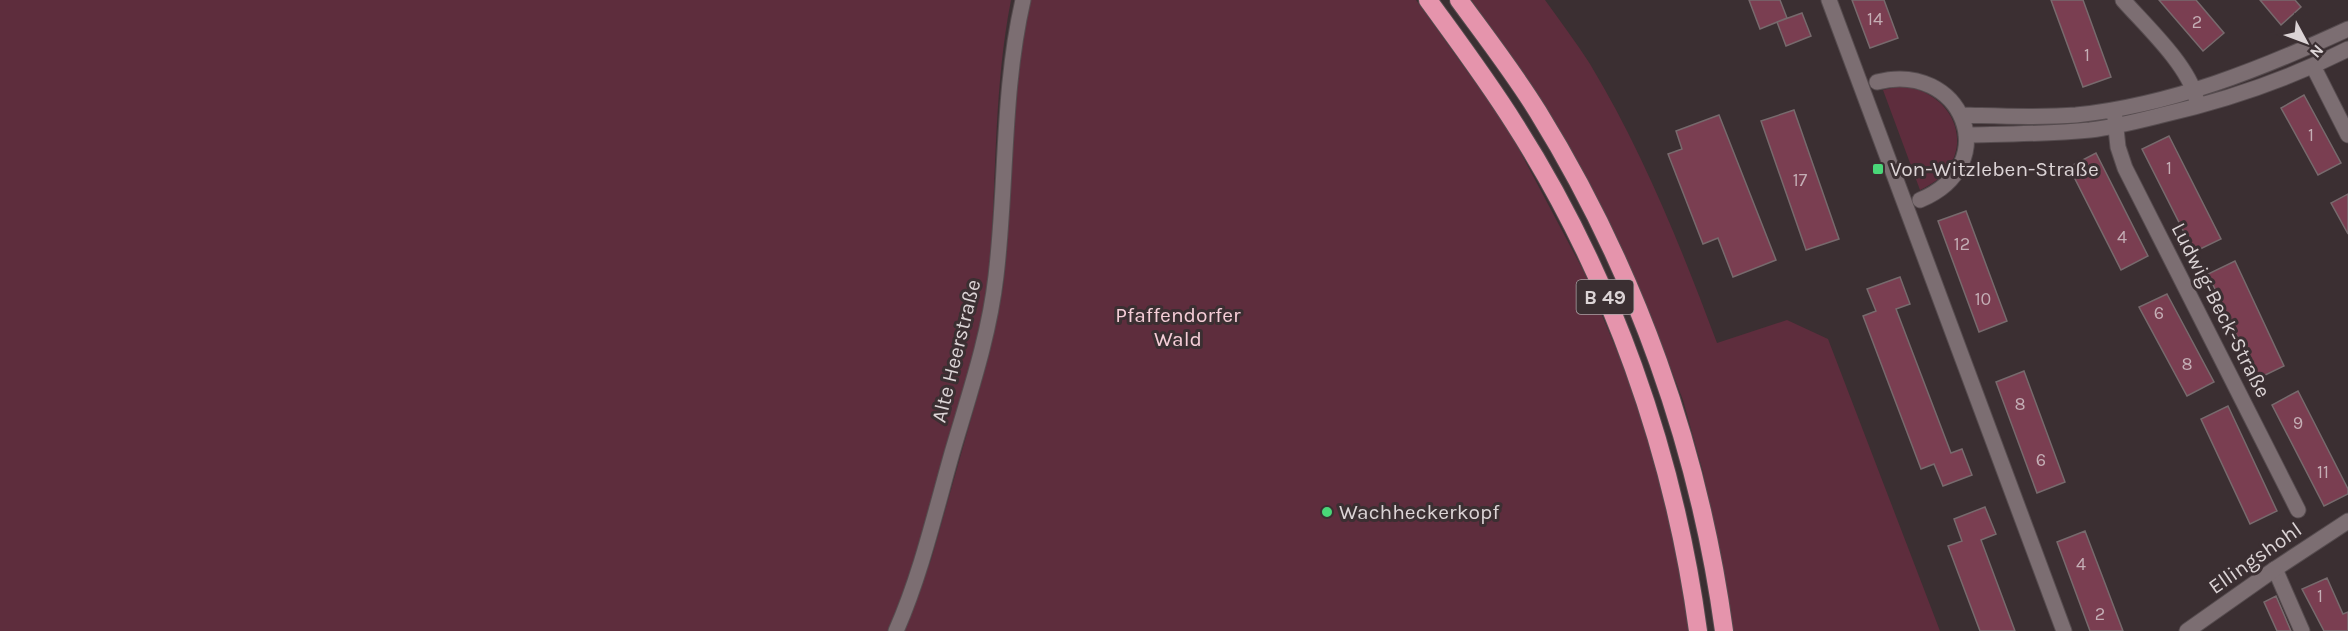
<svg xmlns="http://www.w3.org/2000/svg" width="2348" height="631" font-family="Karla,sans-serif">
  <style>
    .green { fill: #5e2d3d }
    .building { fill: #7a3e51; stroke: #776a6d; stroke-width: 1.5 }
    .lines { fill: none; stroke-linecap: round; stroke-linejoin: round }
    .street-casing { stroke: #564c4f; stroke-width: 17 }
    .secondary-casing { stroke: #564c4f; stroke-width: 17 }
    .highway-casing { stroke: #564c4f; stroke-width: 20 }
    .street { stroke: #7c6e72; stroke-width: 15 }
    .secondary { stroke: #7c6e72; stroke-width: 15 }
    .highway { stroke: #e594ac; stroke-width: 18 }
    .poi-dot { fill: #49d778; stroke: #3b2f32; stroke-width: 2 }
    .labels { text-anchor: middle; stroke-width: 6; stroke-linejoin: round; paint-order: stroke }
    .number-label { font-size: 18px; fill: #c4aeb5 }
    .shield { fill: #3b2f32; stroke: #aca2a5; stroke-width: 1.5 }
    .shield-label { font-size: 20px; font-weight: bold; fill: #dcd4d6 }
    .poi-label { font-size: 21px; fill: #dcd4d6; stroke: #3b2f32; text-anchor: start }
    .street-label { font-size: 21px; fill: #dcd4d6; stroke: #3b2f32 }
    .park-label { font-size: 21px; fill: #f6ced8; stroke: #3b2f32 }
  </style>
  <rect width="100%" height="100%" fill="#3b2f32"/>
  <path class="green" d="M0,0H1011C993,92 997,184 989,277C984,338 962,399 945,458C928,516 914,576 889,631H0Z
    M1029,0H1416L1507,127L1584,272L1646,421L1661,472L1694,631H904L931,560L988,359L1003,288L1007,249L1015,88Z
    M1471,0H1545C1560,21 1576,42 1590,64C1643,152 1681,247 1717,343L1787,320L1828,339L1940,631H1733L1703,472L1683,400L1646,305L1595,196L1561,135L1520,69Z
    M1900,86C1963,92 1980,164 1920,190L1883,90Z"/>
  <path class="building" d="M1749,0H1780L1787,18L1760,29Z
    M1852,0H1884L1898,38L1870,48Z
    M2051,0H2083L2111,77L2083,87Z
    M2159,0H2196L2224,33L2203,51Z
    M2260,0H2295L2301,7L2281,25Z
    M1802,13L1811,36L1786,46L1777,22Z
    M2304,95L2341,163L2318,175L2281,108Z
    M1794,110L1839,239L1806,250L1761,121Z
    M1719,115L1776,260L1733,277L1718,238L1703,244L1668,154L1682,149L1676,131Z
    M2169,136L2221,239L2194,252L2142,149Z
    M2096,153L2148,256L2121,270L2069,167Z
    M2348,194V234L2331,203Z
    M1966,211L2007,321L1979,332L1938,221Z
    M2235,261L2284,366L2257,379L2208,274Z
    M1900,277L1910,304L1896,309L1951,453L1962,449L1972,475L1943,486L1934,464L1921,469L1863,316L1876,311L1867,289Z
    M2167,294L2214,382L2187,396L2139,307Z
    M2024,371L2065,482L2037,493L1996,382Z
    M2298,391L2348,489V494L2324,506L2272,405Z
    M2228,406L2277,511L2250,524L2201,419Z
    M1985,507L1996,534L1981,540L2015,631H1980L1948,546L1962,541L1954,519Z
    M2085,531L2106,586L2123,631H2090L2057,542Z
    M2327,578L2343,614L2348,612V631H2324L2302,589Z
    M2276,596L2291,631H2277L2264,602Z"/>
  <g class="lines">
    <g class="street-casing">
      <path id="street" d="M2123,0C2146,26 2188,65 2196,98
        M2313,66L2348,135
        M1877,82C1961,60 2006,164 1920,200
        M2114,110L2118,147L2125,168L2298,510
        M1962,115C2000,116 2038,118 2076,115C2172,105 2261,69 2348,29
        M1966,135C2008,134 2049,134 2090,130C2115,127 2138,121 2162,115C2227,100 2289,79 2348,49
        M2275,569L2302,631
        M896,631C921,574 935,513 952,453C969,395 989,337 996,276C1007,184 1002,91 1023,0"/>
    </g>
    <g class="secondary-casing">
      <path id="secondary" d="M1829,0L2064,631
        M2187,631L2275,569L2348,521"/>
    </g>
    <g class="highway-casing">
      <path id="highway" d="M1428,0C1457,40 1487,80 1514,123C1611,274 1674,453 1698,631
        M1459,0C1486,37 1514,73 1538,112C1635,269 1699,447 1724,631"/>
    </g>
    <use href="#street" class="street"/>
    <use href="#secondary" class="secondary"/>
    <use href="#highway" class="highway"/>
  </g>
  <g class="poi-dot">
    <rect x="1872" y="163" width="12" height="12" rx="3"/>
    <circle cx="1327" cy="512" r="6"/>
  </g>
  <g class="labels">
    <g class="number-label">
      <text x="1875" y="25">14</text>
      <text x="2197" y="28">2</text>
      <text x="2087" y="61">1</text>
      <text x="2311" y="141">1</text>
      <text x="2169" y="174">1</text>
      <text x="1800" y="186">17</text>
      <text x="2122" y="243">4</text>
      <text x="1962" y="250">12</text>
      <text x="1983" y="305">10</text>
      <text x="2159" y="319">6</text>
      <text x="2187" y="370">8</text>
      <text x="2020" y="410">8</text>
      <text x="2298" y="429">9</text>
      <text x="2041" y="466">6</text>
      <text x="2323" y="478">11</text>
      <text x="2081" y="570">4</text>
      <text x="2320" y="602">1</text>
      <text x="2100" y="620">2</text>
    </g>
    <rect class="shield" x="1576.5" y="280" width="57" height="34" rx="4.5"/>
    <g class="shield-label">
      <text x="1605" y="304">B 49</text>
    </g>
    <g class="poi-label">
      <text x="1890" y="176">Von-Witzleben-Straße</text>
      <text x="1339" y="519">Wachheckerkopf</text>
    </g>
    <g class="street-label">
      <text transform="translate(2221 310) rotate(63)" y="7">Ludwig-Beck-Straße</text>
      <text transform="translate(956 351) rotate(-76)" y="7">Alte Heerstraße</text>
      <text transform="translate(2255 558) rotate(-35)" y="7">Ellingshohl</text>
    </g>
    <g class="park-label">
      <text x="1178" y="322">Pfaffendorfer<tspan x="1178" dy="24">Wald</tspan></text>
    </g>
  </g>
  <g transform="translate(2306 42) rotate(131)" stroke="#3b2f32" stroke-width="4.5" paint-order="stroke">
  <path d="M0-4.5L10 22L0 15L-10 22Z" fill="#dcd4d6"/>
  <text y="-9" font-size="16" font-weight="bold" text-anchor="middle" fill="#dcd4d6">N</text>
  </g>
</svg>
